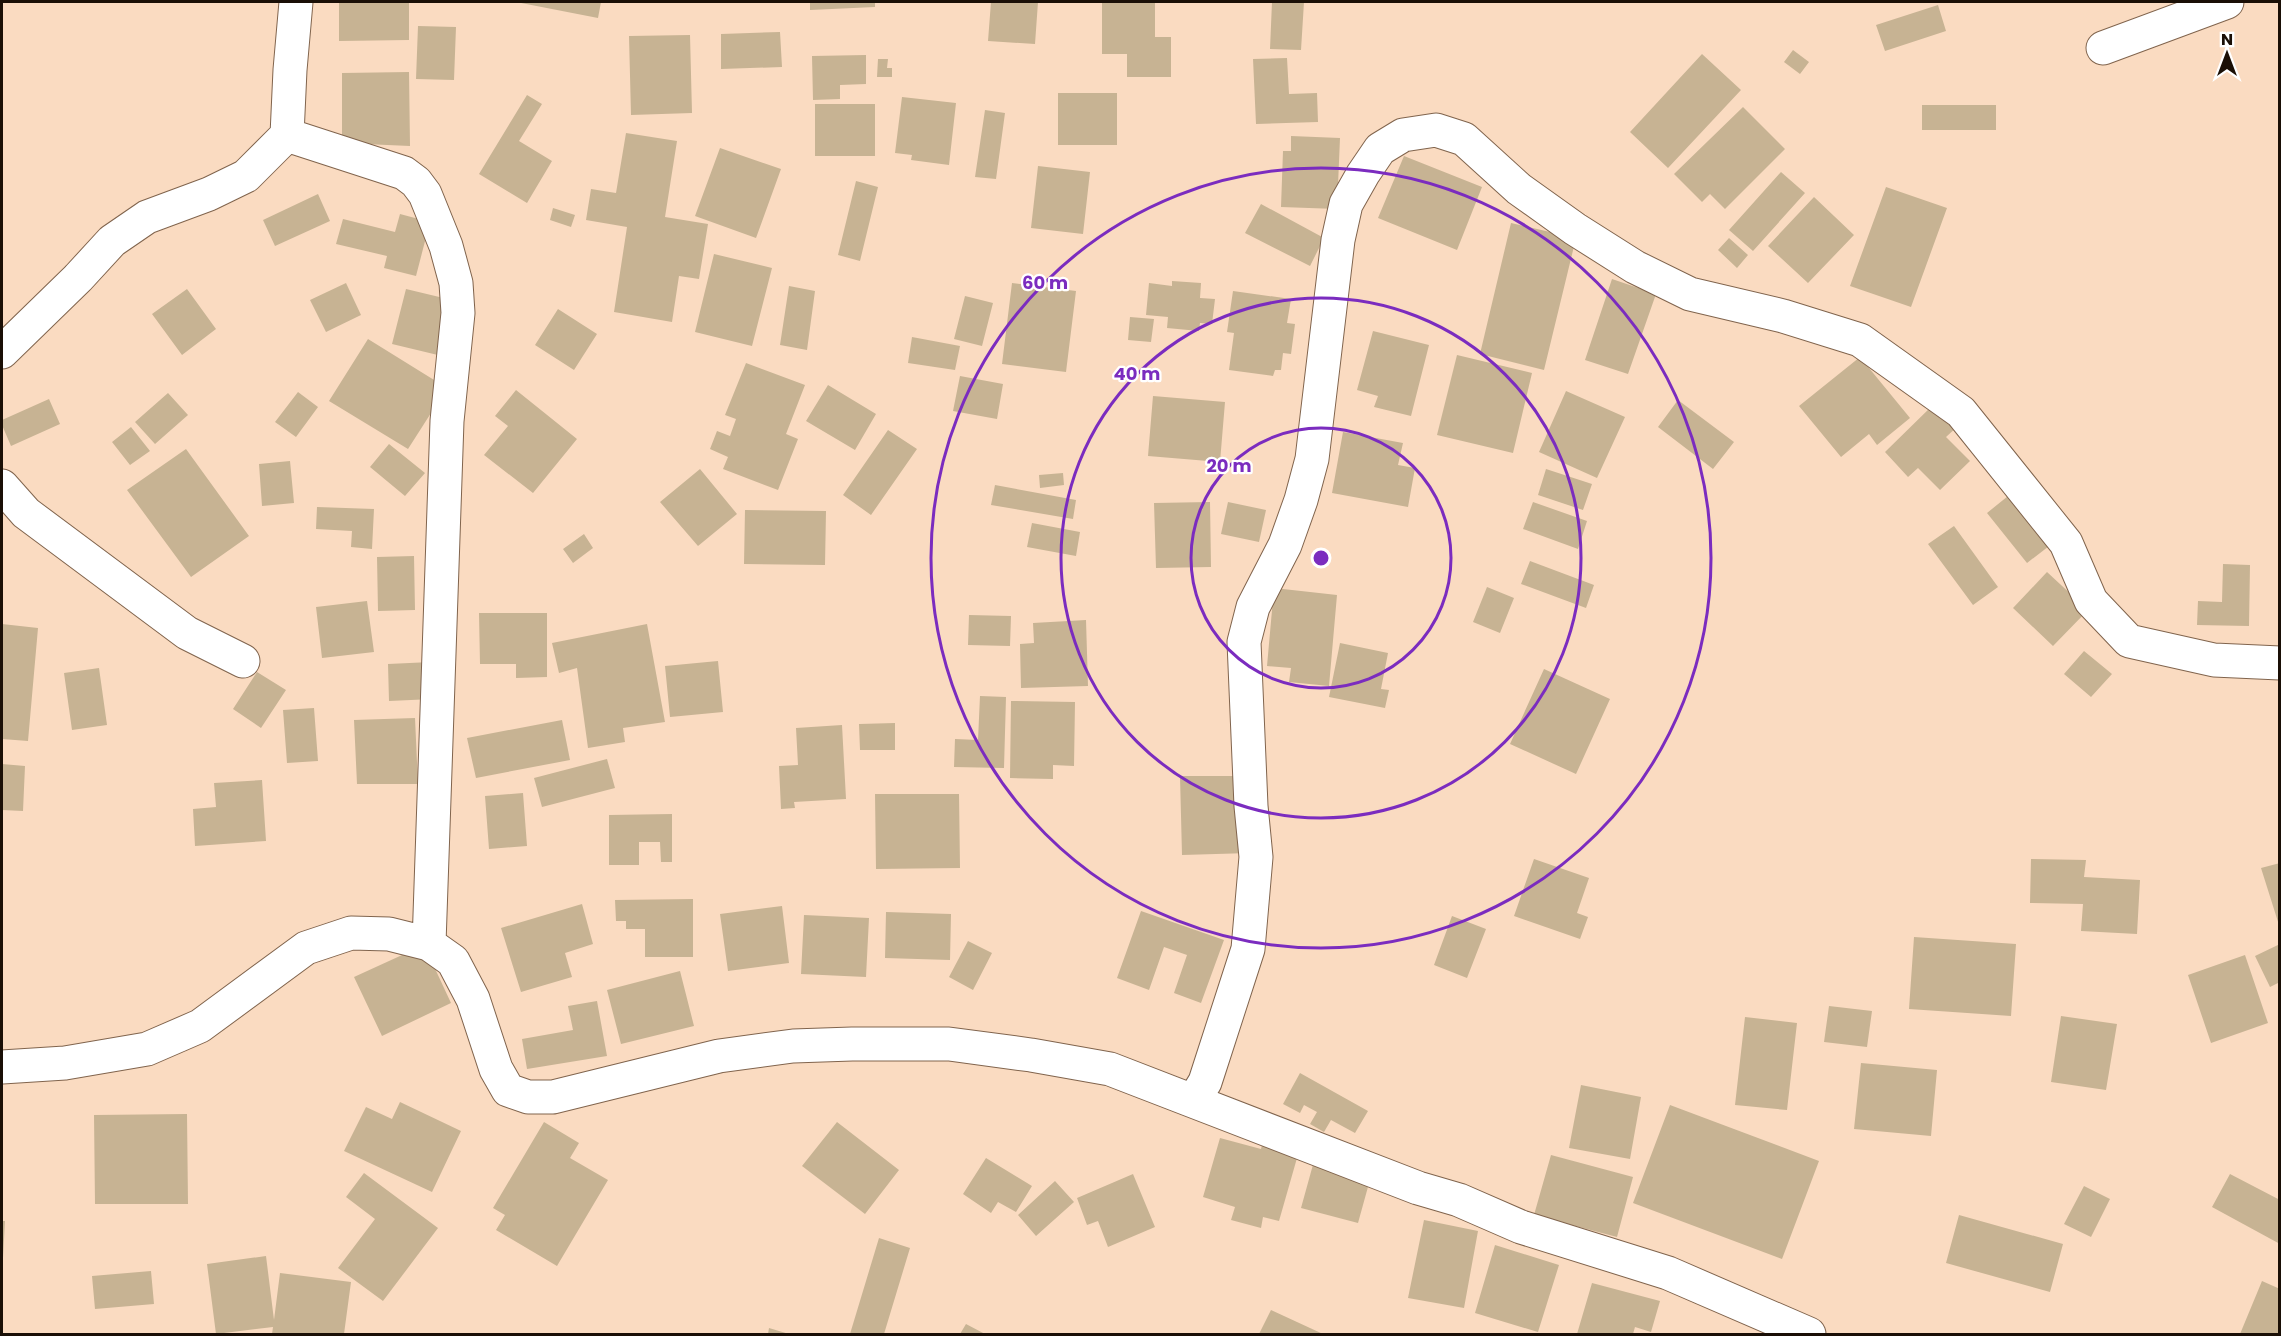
<svg xmlns="http://www.w3.org/2000/svg" width="2281" height="1336" font-family="Poppins,sans-serif">
  <style>
    .building { fill: #c7b393 }
    .lines { fill: none; stroke-linecap: round; stroke-linejoin: round }
    .minor-casing { stroke: #80644d; stroke-width: 35 }
    .minor { stroke: #fff; stroke-width: 33 }
    .ring { fill: none; stroke: #7b2cbf; stroke-width: 3 }
    .centre { fill: #7b2cbf; stroke: #fff; stroke-width: 3 }
    .ring-label { font-size: 18px; text-anchor: middle; font-weight: bold; fill: #7b2cbf; stroke: #fff; stroke-width: 4.5; stroke-linejoin: round; paint-order: stroke }
  </style>
  <rect width="100%" height="100%" fill="#fadbc1"/>
  <path class="building" d="M339,2H409V40L339,41Z
    M516,2H601L598,18Z
    M810,2H875V7L810,10Z
    M991,2H1038L1035,44L988,41Z
    M1272,2H1304L1301,50L1270,49Z
    M1102,3H1155V37H1171V77H1127V54H1102Z
    M1938,5L1946,31L1885,51L1876,25Z
    M418,26L456,27L454,80L416,79Z
    M780,32L782,67L721,69V34Z
    M690,35L692,113L631,115L629,36Z
    M1793,50L1809,62L1800,74L1784,62Z
    M1702,54L1741,90L1668,168L1630,132Z
    M866,55V84L840,85V99L813,100L812,56Z
    M1287,58L1289,94L1317,93L1318,122L1256,124L1253,59Z
    M878,59H888L887,68H892V77H877Z
    M409,72L410,146L342,143V73Z
    M1058,93H1117V145H1058Z
    M527,95L542,104L519,141L552,161L527,203L479,174Z
    M902,97L956,103L949,165L911,160L912,155L895,153Z
    M815,104H875V156H815Z
    M1922,105H1996V130H1922Z
    M1743,107L1785,149L1725,209L1710,194L1702,202L1674,174Z
    M985,110L1005,113L996,179L975,177Z
    M626,133L677,141L665,217L708,224L699,279L679,276L672,322L614,312L627,227L586,220L591,189L616,193Z
    M1291,136L1340,138L1337,209L1281,207L1283,151H1291Z
    M720,148L781,169L756,238L695,216Z
    M1404,156L1482,187L1457,250L1378,218Z
    M1038,166L1090,172L1083,234L1031,228Z
    M1781,172L1805,193L1753,251L1729,230Z
    M856,181L878,187L860,261L838,255Z
    M1886,187L1947,208L1911,307L1850,286Z
    M318,194L330,221L275,246L263,220Z
    M1814,197L1854,235L1808,283L1768,246Z
    M1261,204L1324,238L1310,266L1245,233Z
    M553,208L575,215L571,227L550,220Z
    M400,214L430,222L416,276L384,268L387,256L336,244L343,219L395,232Z
    M1511,223L1576,238L1544,370L1480,354Z
    M1729,238L1748,255L1737,268L1718,250Z
    M714,254L772,268L752,346L695,332Z
    M1612,279L1656,294L1628,374L1585,360Z
    M1172,281L1201,283L1200,298L1215,299L1212,324L1200,323L1199,331L1167,328L1168,317L1146,315L1149,283L1172,286Z
    M346,283L361,315L326,332L310,300Z
    M1012,283L1076,291L1066,372L1002,364Z
    M789,286L815,291L807,350L780,345Z
    M187,289L216,329L182,355L152,314Z
    M406,289L456,301L442,356L392,344Z
    M1233,291L1291,299L1287,323L1295,324L1291,354L1283,353L1281,370H1275L1273,376L1229,370L1234,333L1227,332Z
    M965,296L993,303L982,346L954,339Z
    M558,309L597,334L574,370L535,345Z
    M1130,317L1154,319L1151,342L1128,340Z
    M1373,331L1429,345L1411,416L1374,407L1378,396L1357,390Z
    M912,337L960,346L955,370L908,363Z
    M368,339L447,388L408,449L329,401Z
    M1457,355L1532,373L1513,453L1437,435Z
    M1860,357L1910,418L1877,445L1869,434L1841,457L1799,406Z
    M746,363L805,385L786,434L798,439L778,490L723,469L728,457L710,449L717,431L730,436L736,419L725,415Z
    M960,376L1003,384L997,419L953,411Z
    M828,385L876,414L855,450L806,421Z
    M516,390L577,439L533,493L484,455L508,426L495,416Z
    M1566,391L1625,417L1597,478L1539,452Z
    M298,392L318,407L296,437L275,422Z
    M168,393L188,415L155,444L135,422Z
    M1153,396L1225,402L1220,462L1148,456Z
    M49,399L60,424L11,446L2,425V420Z
    M1678,400L1734,442L1713,469L1658,427Z
    M1935,403L1958,426L1946,437L1970,461L1940,490L1918,468L1908,477L1885,452Z
    M131,427L150,451L130,465L112,442Z
    M888,430L917,449L871,515L843,495Z
    M1343,432L1403,443L1398,465L1415,468L1408,507L1332,493Z
    M389,444L425,473L405,496L370,467Z
    M186,449L249,536L191,577L127,490Z
    M290,461L294,503L262,506L259,464Z
    M700,469L737,514L698,546L660,502Z
    M1546,469L1592,484L1583,510L1538,495Z
    M1063,473L1064,485L1040,488L1039,475Z
    M995,485L1076,500L1073,519L991,505Z
    M2013,492L2053,543L2027,563L1987,513Z
    M1210,502L1211,567L1156,568L1154,503Z
    M1228,502L1266,510L1259,542L1221,534Z
    M1533,502L1587,521L1578,549L1523,529Z
    M317,507L374,509L372,549L351,547L352,531L316,529Z
    M745,510L826,511L825,565L744,564Z
    M1032,523L1080,532L1076,556L1027,547Z
    M1954,526L1998,587L1973,605L1928,544Z
    M584,534L593,548L573,563L563,549Z
    M414,556L415,610L378,611L377,557Z
    M1530,561L1594,585L1586,608L1521,584Z
    M2223,564L2250,565L2249,626L2197,625L2198,601L2222,602Z
    M2047,572L2088,610L2053,646L2013,608Z
    M1487,587L1514,598L1500,633L1473,622Z
    M1274,588L1337,595L1329,686L1289,682L1291,668L1267,666Z
    M367,601L374,652L322,658L316,607Z
    M479,613H547V677L516,678V664H480Z
    M969,615L1011,616L1010,646L968,645Z
    M1086,620L1088,686L1021,688L1020,644L1034,643L1033,623Z
    M2,624L38,628L28,741L2,739Z
    M647,624L665,722L623,728L625,742L588,748L577,668L559,673L552,643Z
    M1340,643L1388,653L1381,689L1389,690L1385,708L1329,697Z
    M2084,651L2112,674L2091,697L2064,674Z
    M718,661L723,712L670,717L665,666Z
    M431,662L433,699L389,701L388,664Z
    M99,668L107,725L72,730L64,673Z
    M1544,669L1610,699L1576,774L1510,744Z
    M257,672L286,690L261,728L233,709Z
    M980,696L1006,697L1004,768L954,767L955,739L978,740Z
    M1011,701L1075,702L1074,766L1053,765V779L1010,778Z
    M314,708L318,761L287,763L283,710Z
    M415,718L418,784H357L354,720Z
    M562,720L570,760L476,778L467,738Z
    M895,723V750H860L859,724Z
    M842,725L846,799L794,802L795,808L781,809L779,766L798,765L796,728Z
    M607,759L615,788L542,807L534,778Z
    M2,764L25,766L23,811L2,810Z
    M1180,776H1248L1250,853L1182,855Z
    M262,780L266,841L195,846L193,809L216,807L214,783Z
    M523,793L527,846L489,849L485,796Z
    M875,794H959L960,868L876,869Z
    M672,814V862H661L660,842H639V865H609V815Z
    M1534,859L1589,878L1577,913L1588,917L1580,939L1514,916Z
    M2031,859L2086,860L2084,877L2140,880L2137,934L2081,931L2083,904L2030,903Z
    M2280,863V925H2279L2261,868Z
    M693,899V957H645V929H626V921H616L615,900Z
    M582,904L593,944L565,953L572,977L521,992L501,928Z
    M782,906L789,963L728,971L720,914Z
    M1141,911L1224,940L1201,1003L1174,993L1187,955L1164,947L1149,990L1117,978Z
    M886,912L951,914L950,960L885,958Z
    M804,915L869,918L866,977L801,974Z
    M1452,916L1486,929L1467,978L1434,965Z
    M1914,937L2016,944L2011,1016L1909,1009Z
    M968,941L992,953L973,990L949,977Z
    M2280,944V982L2270,987L2255,956Z
    M424,945L451,1003L382,1036L354,977Z
    M2245,955L2268,1023L2211,1043L2188,975Z
    M680,971L694,1026L621,1044L607,990Z
    M597,1001L607,1056L527,1069L522,1039L573,1030L568,1006Z
    M1829,1006L1872,1011L1867,1047L1824,1042Z
    M2061,1016L2117,1024L2106,1090L2051,1082Z
    M1745,1017L1797,1023L1787,1110L1735,1105Z
    M1861,1063L1937,1070L1931,1136L1854,1129Z
    M1300,1073L1368,1111L1355,1133L1331,1120L1324,1132L1310,1124L1317,1112L1304,1105L1300,1113L1283,1104Z
    M1581,1085L1641,1097L1630,1159L1569,1148Z
    M400,1102L461,1131L432,1192L344,1151L366,1107L392,1119Z
    M1670,1105L1819,1161L1782,1259L1633,1203Z
    M187,1114L188,1204H95L94,1115Z
    M544,1122L579,1143L570,1158L608,1180L557,1266L496,1230L505,1215L493,1208Z
    M837,1122L899,1170L865,1214L802,1166Z
    M1220,1138L1261,1149L1263,1141L1299,1151L1279,1221L1263,1217L1261,1228L1231,1220L1235,1207L1203,1197Z
    M1551,1155L1633,1177L1617,1237L1534,1215Z
    M986,1158L1032,1186L1016,1212L998,1202L991,1213L963,1194Z
    M1314,1161L1371,1176L1358,1223L1301,1208Z
    M364,1173L438,1228L383,1301L338,1268L375,1219L346,1197Z
    M1133,1174L1155,1227L1108,1247L1098,1221L1087,1225L1077,1198Z
    M2230,1174L2280,1200V1244L2212,1207Z
    M1055,1181L1074,1202L1036,1236L1018,1215Z
    M2084,1186L2110,1199L2091,1237L2064,1224Z
    M1959,1215L2063,1244L2050,1292L1946,1263Z
    M1424,1220L1478,1231L1464,1308L1408,1298Z
    M2,1221H5L3,1258H2Z
    M879,1238L910,1248L884,1334H850Z
    M1495,1245L1559,1265L1538,1332L1475,1313Z
    M266,1256L274,1320L280,1273L351,1282L344,1334H272L273,1327L216,1334L207,1264Z
    M151,1271L154,1304L95,1309L92,1276Z
    M2262,1281L2280,1289V1334H2240Z
    M1592,1283L1660,1301L1651,1332L1635,1327L1633,1334H1577Z
    M1271,1310L1323,1334H1259Z
    M966,1324L985,1334H960Z
    M769,1328L789,1334H768Z"/>
  <g class="lines">
    <g class="minor-casing">
      <path id="minor" d="M2103,48L2227,2
        M287,135L404,173L416,182L425,194L446,246L456,283L458,313L447,421L429,944
        M2,352L78,278L112,241L147,217L209,194L246,176L287,135L290,70L296,2
        M2,486L26,513L187,633L243,661
        M2,1067L65,1063L147,1049L200,1026L306,948L351,933L389,934L429,944L453,961L473,999L496,1069L508,1090L528,1097H553L719,1056L793,1046L852,1044H949L1031,1055L1110,1069L1418,1188L1459,1200L1521,1227L1668,1273L1809,1334
        M1194,1100L1205,1082L1248,949L1256,857L1251,806L1244,642L1253,607L1285,545L1301,500L1312,459L1338,240L1346,204L1363,174L1380,149L1403,135L1436,130L1464,139L1519,189L1575,229L1635,267L1690,294L1783,316L1860,340L1961,412L2066,543L2091,601L2129,641L2214,660L2280,663"/>
    </g>
    <use href="#minor" class="minor"/>
  </g>
  <g class="ring">
    <circle cx="1321" cy="558" r="130"/>
    <circle cx="1321" cy="558" r="260"/>
    <circle cx="1321" cy="558" r="390"/>
  </g>
  <circle cx="1321" cy="558" r="9" class="centre"/>
  <g class="ring-label">
    <text x="1045" y="289">60 m</text>
    <text x="1137" y="380">40 m</text>
    <text x="1229" y="472">20 m</text>
  </g>
  <rect width="2281" height="1336" fill="none" stroke="#1a0f06" stroke-width="6"/>
  <g transform="translate(2227 54)" stroke="#ffffff" stroke-width="4.5" paint-order="stroke">
  <path d="M0-4.5L10 22L0 15L-10 22Z" fill="#1a0f06"/>
  <text y="-9" font-size="16" font-weight="bold" text-anchor="middle" fill="#1a0f06">N</text>
  </g>
</svg>
